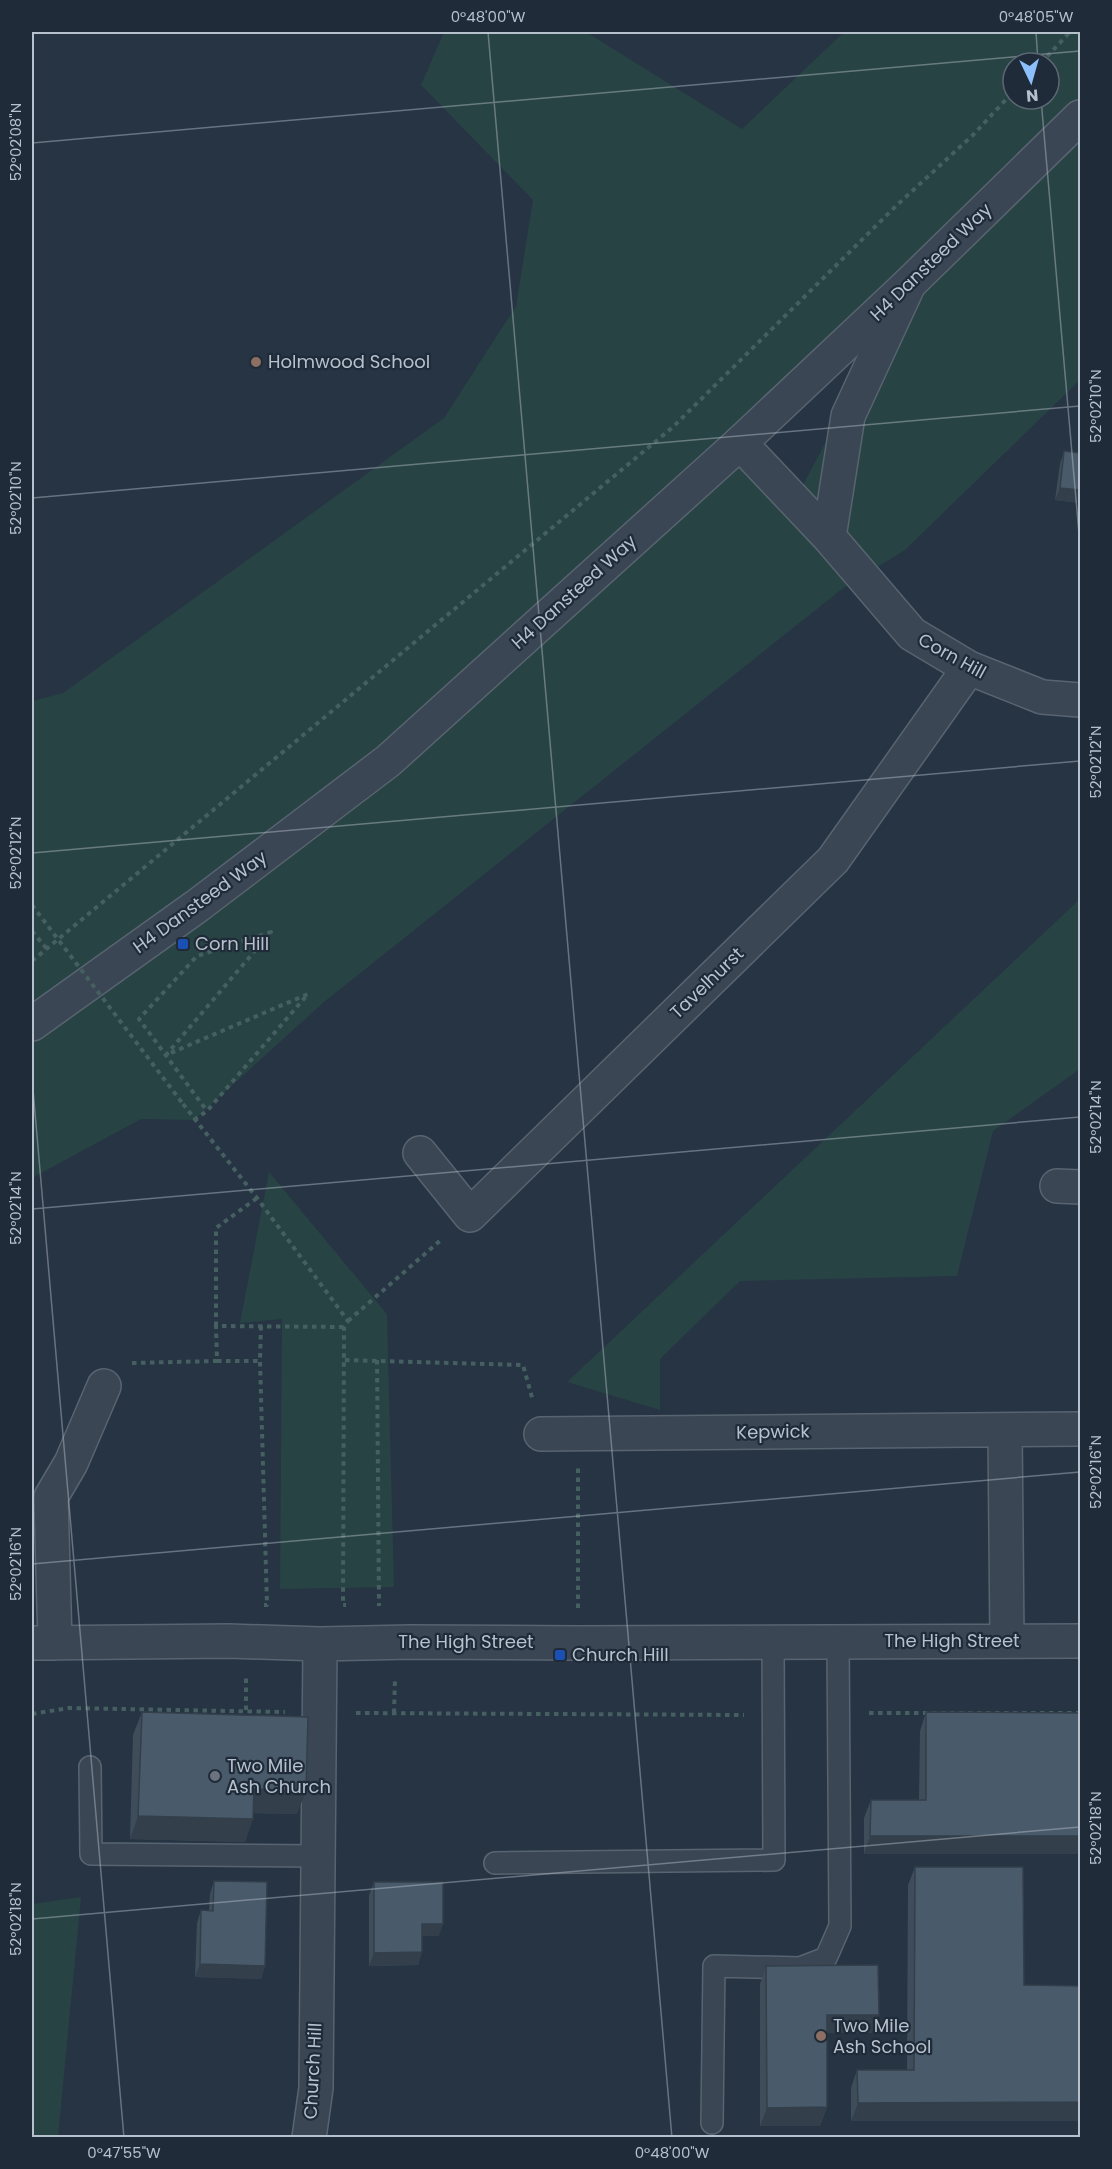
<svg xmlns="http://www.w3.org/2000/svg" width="1112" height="2169" font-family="Poppins,sans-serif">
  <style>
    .green { fill: #284344; fill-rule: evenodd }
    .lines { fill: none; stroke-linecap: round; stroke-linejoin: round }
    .service-casing { stroke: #586470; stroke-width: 24 }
    .minor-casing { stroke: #586470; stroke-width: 36 }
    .tertiary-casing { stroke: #586470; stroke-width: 36 }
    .path { stroke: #466061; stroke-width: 4; stroke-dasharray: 4.5 4.5; stroke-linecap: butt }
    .service { stroke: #3a4653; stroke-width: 21 }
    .minor { stroke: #3a4653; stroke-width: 33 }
    .tertiary { stroke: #3a4653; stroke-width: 33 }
    .path-bridge { stroke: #466061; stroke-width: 4; stroke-dasharray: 4.5 4.5; stroke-linecap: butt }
    .wall { fill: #3f4d5b }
    .shaded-wall { fill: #333f4a }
    .building { fill: #495a6a; stroke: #333f4a; stroke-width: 1.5 }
    .ticks { fill: none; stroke: #b7c1cd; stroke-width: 1.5; stroke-opacity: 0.45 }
    .education-dot { fill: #8d6e63; stroke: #1f2b38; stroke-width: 2 }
    .transit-dot { fill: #1a4fb4; stroke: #1f2b38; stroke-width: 2 }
    .worship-dot { fill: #6b7280; stroke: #1f2b38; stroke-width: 2 }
    .labels { text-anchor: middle; stroke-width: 4.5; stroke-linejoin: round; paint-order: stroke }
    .street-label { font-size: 18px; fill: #b7c1cd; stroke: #1f2b38 }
    .poi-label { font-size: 18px; fill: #b7c1cd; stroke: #1f2b38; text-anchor: start }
    .neatline { fill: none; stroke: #b7c1cd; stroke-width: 2 }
    .ticks-label { font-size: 15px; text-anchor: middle; fill: #b7c1cd }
  </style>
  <rect width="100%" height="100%" fill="#263444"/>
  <path class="green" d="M444,32H586L742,129L844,32H1080V380L905,550L842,589L324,1002L194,1120L141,1119L32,1178V701L63,693L444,418L516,306L533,200L421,85ZM1013,63H1049V99H1013ZM908,286L795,500L740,443Z
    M1080,899V1069L993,1131L957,1276L740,1281L660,1359V1410L567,1382Z
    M269,1172L387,1314L394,1587L280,1589L282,1319L240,1323Z
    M81,1897L58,2137H32V1904Z"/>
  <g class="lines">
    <g class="service-casing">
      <path id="service" d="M90,1767L91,1854L318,1856
        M495,1863L774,1860L773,1642
        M712,2123L714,1966L800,1968L826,1958L840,1926L838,1641"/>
    </g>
    <g class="minor-casing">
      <path id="minor" d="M740,443L829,537L912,634L969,668L1042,697L1080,700
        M829,537L848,416L909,284
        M420,1153L470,1215L833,860L969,668
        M1057,1186L1080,1187
        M1005,1430L1007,1640
        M541,1434L1080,1429
        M32,1643L229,1641L320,1644L410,1642L578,1643L1080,1641
        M55,1643L51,1497L71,1463L104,1386
        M309,2138L316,2088L320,1644"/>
    </g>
    <g class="tertiary-casing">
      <path id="tertiary" d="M32,1024L197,906L388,761L740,443L909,284L1080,117"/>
    </g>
    <path class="path" d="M1041,63L1070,32
      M32,931L47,949
      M32,961L673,427L897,205L973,135L1013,92
      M183,1104L257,1198L348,1321L344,1327L343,1605H346
      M194,1120L207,1111L308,994L166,1055L271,932L197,956L139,1019L207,1111
      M348,1321L442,1239
      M216,1326V1228L257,1198
      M261,1326L260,1361L267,1605H264
      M345,1360L523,1365L533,1401
      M377,1360L379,1606
      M217,1361H260
      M132,1363L217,1361L216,1326L344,1327
      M578,1608V1468
      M246,1710V1677
      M356,1713L744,1715
      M394,1713L395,1679
      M869,1713H1080
      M32,1714L69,1708L285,1712"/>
    <use href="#service" class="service"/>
    <use href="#minor" class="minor"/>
    <use href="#tertiary" class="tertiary"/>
    <path class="path-bridge" d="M32,905L183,1104"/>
  </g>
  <path class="wall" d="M1064,451L1080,453V503L1055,500L1060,464Z
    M142,1712L297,1814L254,1813L245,1842L130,1839L133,1735Z
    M926,1712L1080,1713V1854H864V1818L871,1800H919L920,1731Z
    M915,1867L1024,1985L851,2121V2088L857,2070H907L908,1885Z
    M214,1881L265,1966L261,1979L195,1977L197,1923L201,1910H209L210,1894Z
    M374,1882L439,1936H422V1952L418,1965L369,1966V1895Z
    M766,1966L872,2033H827V2107L820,2126H760V1984Z"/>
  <path class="shaded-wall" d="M1060,488L1080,490V503L1055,500Z
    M254,1789L306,1791L297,1814L246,1813Z
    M138,1816L253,1819L245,1842L130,1839Z
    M870,1836H1080V1854H864Z
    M422,1924H443L439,1936H417Z
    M422,1952L418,1965L369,1966L374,1953Z
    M200,1964L265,1966L261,1979L195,1977Z
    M827,2015H879L872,2033H820Z
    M1080,2102V2121H851L858,2103Z
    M827,2107L820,2126H760L767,2108Z"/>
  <path class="building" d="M1064,451L1080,453V490L1060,488Z
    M142,1712L308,1717L306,1791L254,1789L253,1819L138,1816Z
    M926,1712L1080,1713V1836H870L871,1800H926Z
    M915,1867H1023L1024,1985L1080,1986V2102L858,2103L857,2070H914Z
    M214,1881L267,1882L265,1966L200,1964L201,1910L213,1911Z
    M374,1882H443V1924H422V1952L374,1953Z
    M878,1965L879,2015H827V2107L767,2108L766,1966Z"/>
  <path class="ticks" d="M488,32L672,2138M1036,32L1038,63M1041,99L1080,545M32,143L1080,51M32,498L1080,406M32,853L1080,761M32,1078L124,2138M32,1209L1080,1117M32,1564L1080,1472M32,1919L1080,1827"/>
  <g class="education-dot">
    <circle cx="256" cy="362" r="6"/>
    <circle cx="821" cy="2036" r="6"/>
  </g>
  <g class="transit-dot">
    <rect x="177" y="938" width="12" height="12" rx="3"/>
    <rect x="554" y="1649" width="12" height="12" rx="3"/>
  </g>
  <circle class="worship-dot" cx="215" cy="1776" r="6"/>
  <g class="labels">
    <g class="street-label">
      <text transform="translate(931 262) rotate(-44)" y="6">H4 Dansteed Way</text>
      <text transform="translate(574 592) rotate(-42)" y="6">H4 Dansteed Way</text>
      <text transform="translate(952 656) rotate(29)" y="6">Corn Hill</text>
      <text transform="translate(200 902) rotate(-36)" y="6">H4 Dansteed Way</text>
      <text transform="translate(707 983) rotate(-44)" y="6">Tavelhurst</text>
      <text transform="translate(773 1432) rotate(-1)" y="6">Kepwick</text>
      <text x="952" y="1647">The High Street</text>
      <text x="466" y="1648">The High Street</text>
      <text transform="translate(313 2071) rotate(-87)" y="6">Church Hill</text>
    </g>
    <g class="poi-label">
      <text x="268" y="368">Holmwood School</text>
      <text x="195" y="950">Corn Hill</text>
      <text x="572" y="1661">Church Hill</text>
      <text x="227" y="1772">Two Mile<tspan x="227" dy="21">Ash Church</tspan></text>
      <text x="833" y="2032">Two Mile<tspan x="833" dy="21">Ash School</tspan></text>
    </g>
  </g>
  <rect width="1112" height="2169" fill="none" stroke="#1f2b38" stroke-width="66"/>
  <g transform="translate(1031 81) rotate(175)"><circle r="28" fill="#1f2b38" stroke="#5c6774" stroke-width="1.5"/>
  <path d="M0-4.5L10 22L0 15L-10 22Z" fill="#8dbffc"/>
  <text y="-9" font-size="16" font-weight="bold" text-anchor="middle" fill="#b7c1cd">N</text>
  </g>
  <rect x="33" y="33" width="1046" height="2103" class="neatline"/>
  <g class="ticks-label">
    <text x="488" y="22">0°48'00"W</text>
    <text x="1036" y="22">0°48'05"W</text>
    <text transform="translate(16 142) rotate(-90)" y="5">52°02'08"N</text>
    <text transform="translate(1096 406) rotate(-90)" y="5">52°02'10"N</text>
    <text transform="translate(16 498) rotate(-90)" y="5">52°02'10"N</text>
    <text transform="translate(1096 762) rotate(-90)" y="5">52°02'12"N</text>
    <text transform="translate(16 853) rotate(-90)" y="5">52°02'12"N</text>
    <text transform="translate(1096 1117) rotate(-90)" y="5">52°02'14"N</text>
    <text transform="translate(16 1208) rotate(-90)" y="5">52°02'14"N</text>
    <text transform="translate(1096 1472) rotate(-90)" y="5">52°02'16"N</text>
    <text transform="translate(16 1564) rotate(-90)" y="5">52°02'16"N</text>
    <text transform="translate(1096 1828) rotate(-90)" y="5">52°02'18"N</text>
    <text transform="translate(16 1919) rotate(-90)" y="5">52°02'18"N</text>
    <text x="124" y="2158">0°47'55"W</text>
    <text x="672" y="2158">0°48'00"W</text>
  </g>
</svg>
